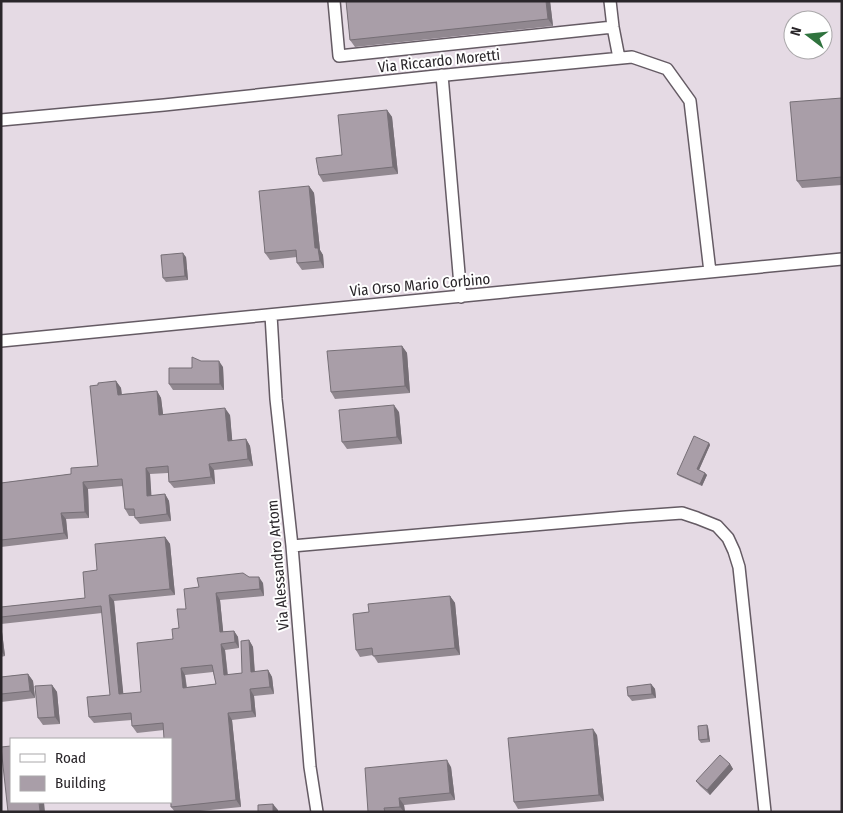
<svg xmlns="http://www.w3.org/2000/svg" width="843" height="813" font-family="'Fira Sans Condensed',sans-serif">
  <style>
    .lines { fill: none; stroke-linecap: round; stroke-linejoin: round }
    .minor-casing { stroke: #655b64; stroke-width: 14 }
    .minor { stroke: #fff; stroke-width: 11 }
    .wall { fill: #918890; fill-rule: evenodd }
    .shaded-wall { fill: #766f76 }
    .building { fill: #a99ea8; stroke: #766f76; fill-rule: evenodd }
    .labels { text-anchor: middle; stroke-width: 4; stroke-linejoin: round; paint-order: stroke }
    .street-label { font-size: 15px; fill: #2a262a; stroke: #fff }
  </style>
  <rect width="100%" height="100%" fill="#e5dae4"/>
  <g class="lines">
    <g class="minor-casing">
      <path id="minor" d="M334,1L339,56L613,27
        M610,1L613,27L619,58
        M442,75L461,297
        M1,120L164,105L436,76L632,57L667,69L690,101L710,272
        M271,315L276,399L292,546L310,767L317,812
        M1,341L842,259
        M292,546L626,517L682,513L697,518L717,526L728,538L734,551L739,567L765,812"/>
    </g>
    <use href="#minor" class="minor"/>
  </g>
  <path class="wall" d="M346,1H550L553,26L355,47L350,40Z
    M842,98V185L802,188L797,181Z
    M387,110L392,117L398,174L323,182L319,175L342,155Z
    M309,186L314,193L320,250L323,255L324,268L302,270L297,263V257L270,260L265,253Z
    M186,257L188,280L166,282L163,278Z
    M402,346L407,353L410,393L335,399L331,392Z
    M201,361L223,367L224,390H173L169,384Z
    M116,381L121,388L122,394L157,391L161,398L163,415H230L232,441L246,439L250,446L253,466L214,470L215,484L174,488L169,482L168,473L150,474L151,496L165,494L169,501L171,521L140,524L135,518V516H129L125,509L123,486L88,489L89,518L66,519L68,539L1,547V483L71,474L98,466V385Z
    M399,412L402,444L347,449L342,442Z
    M709,443L710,445L699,470L705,473L707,475L702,486L679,476L677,474Z
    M165,537L170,544L175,595L114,601L123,694L141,692L179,628L186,609L199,587L249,577L263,583L264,596L220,600L223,632L234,631L238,637L239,648L225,650L228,675L242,673L249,640L253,647L255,672L268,670L272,677L274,694L254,696L256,717L232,720L241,807L190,812H175L171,807L164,730L137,733L132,726V720L94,723L89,717L110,695L102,613L1,624L5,656L1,657V607L85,598L97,570ZM213,672L216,684L187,687L185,675Z
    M450,596L455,603L460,655L378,663L373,655L360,657L356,650L369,612Z
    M28,674L33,681L35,698L1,702V677Z
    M651,684L655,689L656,698L632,701L628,696Z
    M52,685L57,692L60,724L43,725L38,718Z
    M707,725L708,727L710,742L701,743L699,740Z
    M597,735L604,801L518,809L514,802Z
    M730,764L733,769L710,795L700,786L696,781Z
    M451,767L455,800L404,805L405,812H368Z"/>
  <path class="shaded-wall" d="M546,1H550L553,26L548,19Z
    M387,110L392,117L398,174L393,167Z
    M309,186L314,193L320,250L323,255L324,268L320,261L315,248Z
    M183,253L186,257L188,280L185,276Z
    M402,346L407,353L410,393L405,386Z
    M219,361L223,367L224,390L220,384Z
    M116,381L121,388L122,401L118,395Z
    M157,391L161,398L164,421L159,415Z
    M394,405L399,412L402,444L397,437Z
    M225,408L230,415L233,448L228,441Z
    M246,439L250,446L253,466L248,459Z
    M709,443L710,445L698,472L697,469Z
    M209,464L214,470L215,484L211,477Z
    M146,468L150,474L152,503L147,496Z
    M705,473L707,475L702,486L700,484Z
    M83,482L88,489L89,518L85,512Z
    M165,494L169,501L171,521L167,514Z
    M61,513L66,519L68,539L64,533Z
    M165,537L170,544L175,595L170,589Z
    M259,577L263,583L264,596L260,589Z
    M216,593L220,600L224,639L220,632Z
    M109,595L114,601L124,700L119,694Z
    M450,596L455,603L460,655L455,648Z
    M1,624L5,656L1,651Z
    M234,631L238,637L239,648L235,642Z
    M249,640L253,647L255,679L251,672Z
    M221,644L225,650L228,681L224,675Z
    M181,668L185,675L187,694L183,688Z
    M268,670L272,677L274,694L270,687Z
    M28,674L33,681L35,698L30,691Z
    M651,684L655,689L656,698L652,694Z
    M52,685L57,692L60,724L55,717Z
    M250,689L254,696L256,717L252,711Z
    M228,713L232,720L241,807L236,800Z
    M707,725L708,727L710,742L708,739Z
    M593,729L597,735L604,801L599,795Z
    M447,760L451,767L455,800L450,793Z
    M730,764L733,769L710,795L707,790Z
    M399,798L404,805L405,812H404L400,807Z
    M39,802H44L45,812H40Z
    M273,804L278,810V812H273Z"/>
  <path class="building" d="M346,1H546L548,19L350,40Z
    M842,98V177L797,181L790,102Z
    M387,110L393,167L319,175L316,158L342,155L338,115Z
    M309,186L315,248H318L320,261L297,263L296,250L265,253L259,191Z
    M183,253L185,276L163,278L161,255Z
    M402,346L405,386L331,392L327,351Z
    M192,357L201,361H219L220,384H169V368H192Z
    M116,381L118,395L157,391L159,415L225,408L228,441L246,439L248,459L209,464L211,477L169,482L168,466L146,468L147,496L165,494L167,514L135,518L134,509H125L122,479L83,482L85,512L61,513L64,533L1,540V483L71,474V468L98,466L90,386L98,385V383Z
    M394,405L397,437L342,442L339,410Z
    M694,436L709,443L697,469L705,473L700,484L677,474Z
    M165,537L170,589L109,595L119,694L141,692L137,643L173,639L172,629L179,628L177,609H186L184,589L199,587L197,578L243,573L249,577H259L260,589L216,593L220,632L234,631L235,642L221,644L224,675L242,673L241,641L249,640L251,672L268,670L270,687L250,689L252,711L228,713L236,800L171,807V739H164L163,723L132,726L131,713L89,717L87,697L110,695L101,606L1,617V607L85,598L83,572L97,570L95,544ZM212,665L216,684L183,688L181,668Z
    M450,596L455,648L373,656L372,648L356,650L353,614L369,612L368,604Z
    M28,674L30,691L1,694V677Z
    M651,684L652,694L628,696L627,687Z
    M52,685L55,717L38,718L35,686Z
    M707,725L708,739L699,740L698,726Z
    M593,729L599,795L514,802L508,738Z
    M11,746V802H39L40,812H8L1,747Z
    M720,755L730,764L707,790L696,781Z
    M447,760L450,793L399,798L400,807L384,808L385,812H368L365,768Z
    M273,804V812H258V805Z"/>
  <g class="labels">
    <g class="street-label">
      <text transform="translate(439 61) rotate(-6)" y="5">Via Riccardo Moretti</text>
      <text transform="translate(420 285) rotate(-5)" y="5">Via Orso Mario Corbino</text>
      <text transform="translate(278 565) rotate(-95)" y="5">Via Alessandro Artom</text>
    </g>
  </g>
  <rect width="843" height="813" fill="none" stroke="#2a262a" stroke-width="5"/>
  <rect x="10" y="738" width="162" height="65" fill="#ffffff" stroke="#aaa8aa"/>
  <rect x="20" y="754" width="25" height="8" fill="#ffffff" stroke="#aaa8aa"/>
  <text x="55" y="763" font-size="15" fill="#2a262a">Road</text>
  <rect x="20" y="776" width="25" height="15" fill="#a99ea8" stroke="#aaa8aa"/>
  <text x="55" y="788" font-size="15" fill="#2a262a">Building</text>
  <g transform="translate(808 35) rotate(286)"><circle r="24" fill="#ffffff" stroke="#aaa8aa"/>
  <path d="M0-4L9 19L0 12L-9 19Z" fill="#2f733e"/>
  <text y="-8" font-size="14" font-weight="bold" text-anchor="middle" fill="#2a262a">N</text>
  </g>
</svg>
